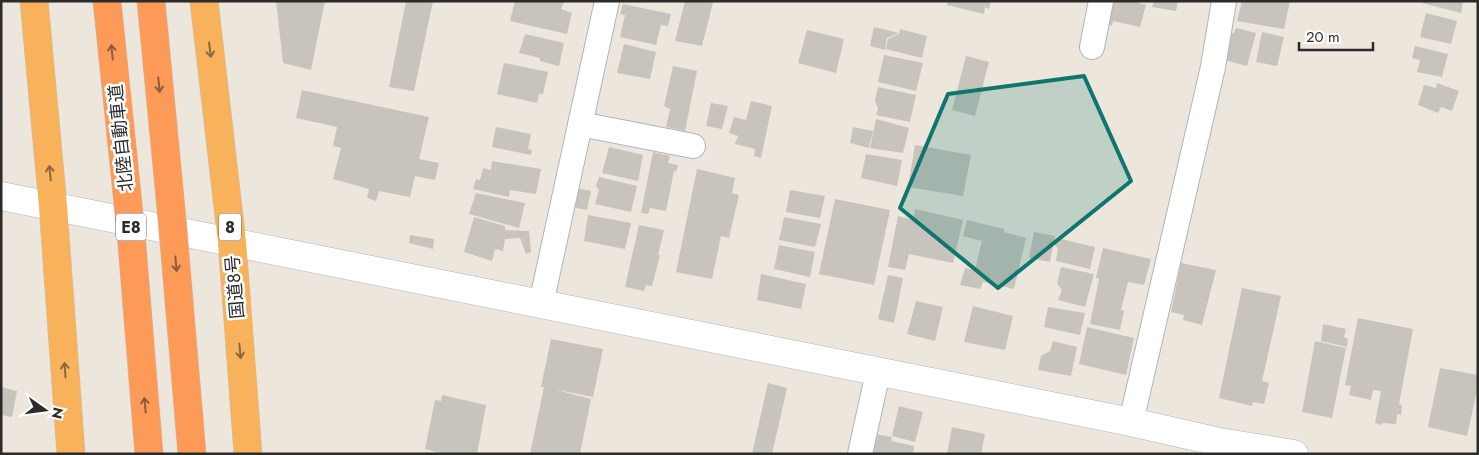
<svg xmlns="http://www.w3.org/2000/svg" width="1479" height="455" font-family="Jost,'Noto Sans JP',sans-serif">
  <style>
    .building { fill: #c8c3bd }
    .lines { fill: none; stroke-linecap: round; stroke-linejoin: round }
    .minor-casing { stroke: #b1b4bf; stroke-width: 26 }
    .tertiary-casing { stroke: #b1b4bf; stroke-width: 29 }
    .trunk-casing { stroke: #c8c8c8; stroke-width: 29 }
    .minor { stroke: #fff; stroke-width: 24 }
    .tertiary { stroke: #fff; stroke-width: 28 }
    .trunk { stroke: #f7b25b; stroke-width: 28 }
    .motorway-bridge-casing { stroke: #c8c8c8; stroke-width: 29; stroke-linecap: butt }
    .motorway-bridge { stroke: #fe9a57; stroke-width: 28 }
    .oneway { stroke: #876841 }
    .oneway2 { stroke: #8a5d3f }
    .marked { fill: #0f766e; fill-opacity: 0.2; stroke: #0f766e; stroke-width: 4; stroke-linejoin: round }
    .labels { text-anchor: middle; stroke-width: 5; stroke-linejoin: round; paint-order: stroke }
    .shield { fill: #fff; stroke: #6b6b6b; stroke-width: 1 }
    .shield-label { font-size: 16px; font-weight: bold; fill: #2b2b2b }
    .street-label { font-size: 18px; fill: #2b2b2b; stroke: #fff }
  </style>
  <rect width="100%" height="100%" fill="#ede6dd"/>
  <path class="building" d="M276,1H325L311,70L283,63Z
    M406,1H433L414,91L389,87Z
    M515,1L564,2L561,9L572,13L567,34L510,21Z
    M685,1L713,2L702,46L675,41Z
    M948,1H991L989,9L985,7L984,14L947,5Z
    M1105,1H1131L1146,5L1140,27L1113,21L1112,26L1101,23Z
    M1154,1H1178L1176,11L1152,7Z
    M1242,1H1290L1284,29L1237,21Z
    M1423,1H1463L1461,13L1422,3Z
    M623,4L671,14L668,26L661,25L656,45L620,37L625,15L620,14Z
    M1426,13L1457,21L1451,44L1420,37Z
    M874,27L899,33L887,38L885,50L870,46Z
    M1236,28L1256,33L1247,66L1221,59L1224,45L1228,46L1232,33H1234Z
    M900,29L927,36L922,58L886,49L888,39L899,34Z
    M807,30L844,39L836,73L798,63Z
    M1262,32L1284,37L1277,66L1256,62Z
    M525,34L564,43L559,66L540,61V58L519,53Z
    M624,44L656,52L650,79L617,73Z
    M1415,46L1448,54L1442,77L1417,72L1420,60L1412,58Z
    M884,55L923,63L916,91L878,82Z
    M966,56L989,62L975,116L952,110Z
    M504,63L548,72L543,94H539L537,103L497,94Z
    M673,66L697,71L685,131L666,127L670,109L664,106Z
    M1437,83L1459,91L1452,111L1441,107L1438,113L1418,105L1424,85L1436,88Z
    M878,87L916,95L910,122L876,115L878,109L875,100Z
    M302,90L429,117L419,159L439,163L435,180L415,176L410,197L379,191L376,201L367,198L369,189L333,179L341,148L333,146L337,127L296,118Z
    M751,101L772,106L761,158L754,156L755,149L735,144L738,136L729,133L734,117L746,120Z
    M711,103L728,106L722,129L706,126Z
    M876,119L909,128L903,153L870,148Z
    M496,127L531,134L528,149L532,150L531,155L492,147Z
    M853,127L873,131L869,148L850,143Z
    M915,145L971,155L963,196L908,187Z
    M609,147L643,155L638,181L602,173Z
    M653,152L670,156L668,163L678,165L676,172L674,171L666,211L650,208L648,214L641,213Z
    M866,154L902,160L897,186L861,178Z
    M492,161L541,169L536,194L510,190L509,197L473,189L476,179L480,180L483,168L491,170Z
    M697,169L735,178L732,193L739,195L729,238L721,236L712,279L676,272Z
    M599,177L637,186L631,212L595,204L599,190L596,186Z
    M570,187L591,191L587,210L567,206Z
    M790,190L825,196L820,218L786,212Z
    M476,193L525,203L519,228L469,214Z
    M835,199L890,210L874,285L819,274Z
    M915,209L963,220L953,263L909,254L905,270L888,267L898,216L913,220Z
    M588,215L631,223L625,249L584,241Z
    M474,217L505,226V230L529,231L531,252L526,254L520,238L505,239L503,251L495,249L492,261L464,252Z
    M784,217L821,224L815,247L779,240Z
    M967,220L1004,229V232L1026,238L1014,289L983,282L980,289L960,285L965,268L975,270L982,241L963,236Z
    M639,225L664,230L658,255H660L652,286L646,285L644,291L625,287Z
    M1034,232L1055,236L1050,262L1029,258Z
    M410,235L434,239L433,249L409,243Z
    M1057,238L1095,247L1090,269L1056,261L1058,248L1055,246Z
    M779,245L815,252L810,277L774,269Z
    M1103,248L1151,259L1144,285L1128,282L1121,310L1124,311L1120,330L1090,324L1099,279L1096,278Z
    M1181,263L1216,270L1202,325L1183,320L1184,315L1171,312Z
    M1061,267L1094,274L1085,307L1058,300L1062,290L1057,283Z
    M761,274L806,284L801,309L757,300Z
    M888,275L903,278L894,323L878,319Z
    M1242,288L1281,296L1262,381L1269,383L1264,404L1253,402L1252,406L1219,398Z
    M916,301L943,307L935,341L907,334Z
    M973,306L1013,316L1005,350L964,342Z
    M1048,307L1085,313L1080,335L1044,327Z
    M1358,318L1413,329L1399,404L1402,405L1401,415L1397,414L1396,424L1382,423L1381,425L1375,423L1381,391L1373,390L1371,400L1349,395L1351,386L1345,385Z
    M1323,324L1346,329L1344,337L1348,339L1347,347L1321,341Z
    M1087,327L1134,338L1126,375L1079,364Z
    M551,339L603,349L593,397L553,389L591,399L580,454H530L544,387H541Z
    M1053,341L1077,347L1071,376L1038,370L1041,356L1050,351Z
    M1315,341L1346,348L1332,418L1302,412Z
    M1440,368L1478,375V386L1467,436L1428,427Z
    M768,383L787,388L772,454H752Z
    M1,387L17,391L12,417L1,415Z
    M442,395L486,405L477,454H445L425,449L435,400L441,401Z
    M899,406L923,412L915,442L892,436Z
    M952,427L985,434L981,454H947Z
    M875,434L892,437L889,448L891,441L914,446L913,454H871Z"/>
  <g class="lines">
    <g class="minor-casing">
      <path id="minor" d="M1092,47L1101,1
        M580,124L693,146
        M541,304L607,1
        M1131,422L1213,67L1224,1
        M860,454L878,372"/>
    </g>
    <g class="tertiary-casing">
      <path id="tertiary" d="M1,196L1131,422L1219,442L1294,454"/>
    </g>
    <g class="trunk-casing">
      <path id="trunk" d="M34,1L53,206L71,454
        M204,1L232,242L248,454"/>
    </g>
    <use href="#minor" class="minor"/>
    <use href="#tertiary" class="tertiary"/>
    <use href="#trunk" class="trunk"/>
    <g class="motorway-bridge-casing">
      <path id="motorway-bridge" d="M107,1L131,233L149,454
        M151,1L172,219L192,454"/>
    </g>
    <use href="#motorway-bridge" class="motorway-bridge"/>
  </g>
  <defs><path id="oneway-shaft" d="M-6 0H5M1.5-3L5.5 0L1.5 3" fill="none" stroke-width="1.6" stroke-linecap="round" stroke-linejoin="round" transform="scale(1.25)"/></defs>
  <g class="oneway">
    <use href="#oneway-shaft" transform="translate(210 50) rotate(83)"/>
    <use href="#oneway-shaft" transform="translate(50 173) rotate(-96)"/>
    <use href="#oneway-shaft" transform="translate(240 351) rotate(85)"/>
    <use href="#oneway-shaft" transform="translate(65 370) rotate(-94)"/>
  </g>
  <g class="oneway2">
    <use href="#oneway-shaft" transform="translate(112 52) rotate(-96)"/>
    <use href="#oneway-shaft" transform="translate(159 85) rotate(84)"/>
    <use href="#oneway-shaft" transform="translate(176 264) rotate(85)"/>
    <use href="#oneway-shaft" transform="translate(145 405) rotate(-95)"/>
  </g>
  <path class="marked" d="M1084,76L1131,181L998,288L900,208L948,94Z"/>
  <g class="labels">
    <g class="shield">
      <rect x="116" y="213.5" width="30" height="27" rx="4"/>
      <rect x="219" y="213.5" width="22" height="27" rx="4"/>
    </g>
    <g class="shield-label">
      <text x="131" y="233">E8</text>
      <text x="230" y="233">8</text>
    </g>
    <g class="street-label">
      <text transform="translate(121 138) rotate(-96)" y="6">北陸自動車道</text>
      <text transform="translate(235 287) rotate(-95)" y="6">国道8号</text>
    </g>
  </g>
  <rect width="1479" height="455" fill="none" stroke="#2b2b2b" stroke-width="5"/>
  <g transform="translate(45 410) rotate(104)" stroke="#ffffff" stroke-width="4" paint-order="stroke">
  <path d="M0-4L9 19L0 12L-9 19Z" fill="#2b2b2b"/>
  <text y="-8" font-size="14" font-weight="bold" text-anchor="middle" fill="#2b2b2b">N</text>
  </g>
  <path d="M1299 42v8h74v-8" fill="none" stroke="#2b2b2b" stroke-width="2.5"/>
  <text x="1306" y="42" font-size="15" fill="#2b2b2b" stroke="#ffffff" stroke-width="4" paint-order="stroke">20 m</text>
</svg>
